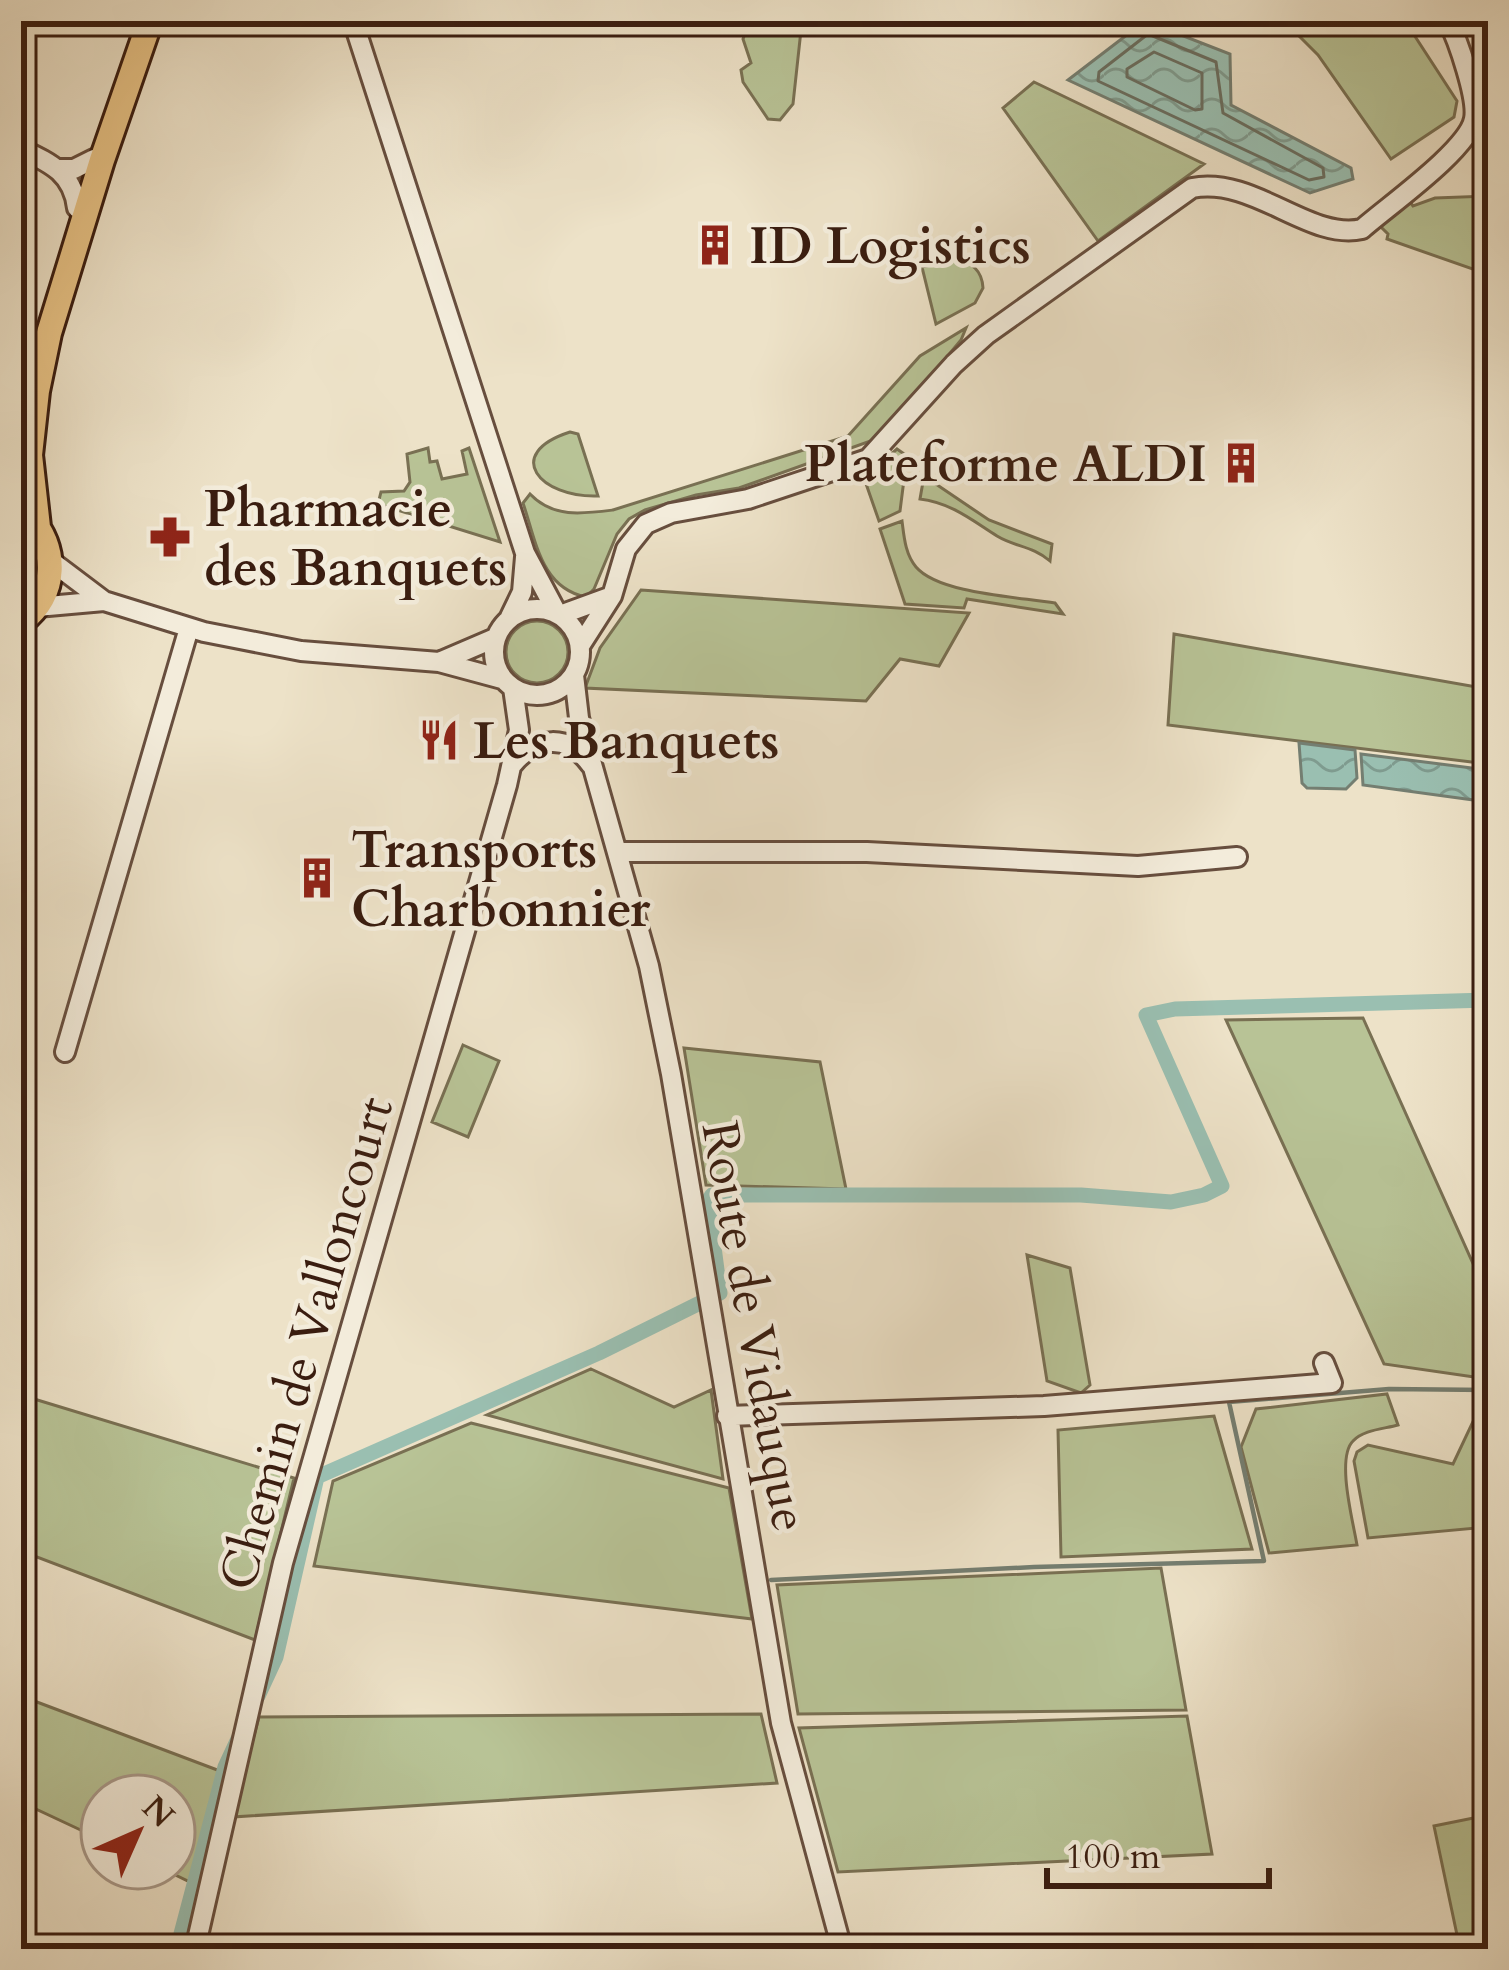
<svg xmlns="http://www.w3.org/2000/svg" width="1509" height="1970" font-family="Cardo,serif">
  <style>
    .grass { fill: #b8c396; stroke: #797053; stroke-width: 3 }
    .water { fill: url(#water-waves); stroke: #747e71; stroke-width: 3 }
    .lines { fill: none; stroke-linecap: round; stroke-linejoin: round }
    .shore { stroke: #6a6e60; stroke-width: 3 }
    .stream { stroke: #747e71; stroke-width: 4.5 }
    .canal { stroke: #9abfb1; stroke-width: 15 }
    .minor-casing { stroke: #674e3e; stroke-width: 24 }
    .major-casing { stroke: #3a1d10; stroke-width: 30 }
    .minor { stroke: #f3ecdb; stroke-width: 18 }
    .major { stroke: #e6c184; stroke-width: 24 }
    .labels { text-anchor: middle; stroke-width: 9; stroke-linejoin: round; paint-order: stroke }
    .poi-label { font-size: 51px; font-weight: bold; fill: #3a1d10; stroke: #f3ecdb; text-anchor: start }
    .street-label { font-size: 51px; fill: #3a1d10; stroke: #f3ecdb }
  </style>
  <defs>
    <pattern id="water-waves" width="16" height="10" patternUnits="userSpaceOnUse" patternTransform="scale(3)"><rect width="16" height="10" fill="#9abfb1"/><path d="M0 5q4-4 8 0t8 0" fill="none" stroke="#7f9b8f"/></pattern>
  </defs>
  <rect width="100%" height="100%" fill="#ede2c8"/>
  <filter id="stains"><feTurbulence type="fractalNoise" baseFrequency=".00167" numOctaves="4"/><feColorMatrix values="0 0 0 0 .2 0 0 0 0 .09 0 0 0 0 .02 0 0 0 .5 -.17"/></filter>
  <radialGradient id="worn" r=".72"><stop offset=".6" stop-color="#630" stop-opacity="0"/><stop offset="1" stop-color="#630" stop-opacity=".3"/></radialGradient>
  <path class="grass" d="M750,21H802L793,104L780,120L768,119L743,82L741,70L751,63L743,39Z
    M1275,21H1405L1457,101L1454,117L1391,159L1318,55L1294,31Z
    M1034,82L1204,164L1098,241L1003,108Z
    M1488,196L1484,273L1387,239L1388,234L1380,226L1410,202L1413,206L1435,198Z
    M956,259C972,263 982,270 983,288L975,303L936,324L922,267Z
    M966,328L961,340L879,438L739,488L696,495L645,510L629,519L617,534L594,589L586,597C541,588 536,541 523,503L530,494C553,518 582,514 613,510L848,436L920,356Z
    M570,432L578,434L598,496C540,498 502,454 570,432Z
    M428,448L430,462L437,461L442,479L467,474L462,451L469,448L500,542L378,504L381,492L404,491L410,482L407,454Z
    M897,449L907,456L900,511L879,521L864,478Z
    M924,476L989,520L1052,544L1050,561C1033,546 1015,547 997,536C973,521 952,503 920,499Z
    M902,521C904,536 905,554 916,567C939,594 1020,597 1055,603L1063,614L967,599L964,608L905,604L880,529Z
    M641,590L969,613L939,666L900,659L866,701L585,688L600,648Z
    M506 652a31 31 0 1 1 62 0a31 31 0 1 1-62 0Z
    M1174,634L1488,689V764L1168,725Z
    M1363,1018L1488,1297V1379L1384,1364L1226,1020Z
    M463,1045L499,1061L468,1137L432,1122Z
    M684,1048L820,1062L846,1189L706,1185Z
    M1027,1255L1070,1268L1090,1385L1081,1393L1047,1381Z
    M591,1369L674,1407L711,1390L723,1479L487,1415Z
    M1387,1394L1398,1425C1383,1429 1363,1430 1353,1441C1336,1458 1353,1521 1357,1545L1269,1553L1241,1447L1256,1409Z
    M21,1395L294,1478L255,1640L21,1551Z
    M1477,1413L1488,1414V1527L1368,1538L1354,1461L1357,1452L1368,1445L1453,1464Z
    M1214,1416L1252,1549L1061,1557L1058,1430Z
    M471,1423L729,1488L752,1619L314,1566L333,1481Z
    M1161,1568L1186,1710L798,1714L777,1585Z
    M21,1696L220,1771L190,1882L161,1868H174V1796H102V1840L21,1802Z
    M761,1714L777,1783L232,1817L259,1717Z
    M1187,1716L1212,1854L838,1872L799,1728Z
    M1488,1815V1949H1460L1434,1826Z"/>
  <path class="water" d="M1145,21L1230,54L1231,105L1351,168L1353,179L1310,193L1068,80Z
    M1299,743L1355,750L1357,778L1346,789L1307,788L1302,783Z
    M1361,754L1488,770V802L1363,785Z"/>
  <g class="lines">
    <path class="shore" d="M1148,34L1216,62L1223,113L1323,168L1324,177L1309,180L1098,81L1099,72Z
      M1154,52L1202,73V109L1195,110L1127,77V69Z"/>
    <path class="stream" d="M771,1580L1034,1567L1264,1561L1229,1402L1389,1389L1488,1390"/>
    <path class="canal" d="M258,1696L276,1657L317,1477L599,1353L720,1293L708,1201L712,1195H1081L1171,1202L1204,1195L1222,1186L1146,1015L1175,1009L1488,1000
      M177,1949L225,1767L238,1739"/>
    <g class="minor-casing">
      <path id="minor" d="M353,21L525,553L557,613
        M21,149C50,163 73,173 77,208
        M59,169H74L94,159
        M51,561L104,601L204,632L301,651L439,662L502,679
        M37,607L104,601
        M494 652a43 43 0 1 1 86 0a43 43 0 1 1-86 0Z
        M560,615L612,596
        M510,617L522,592L525,557
        M580,646L612,596L626,549L646,524L671,513L748,499L868,459L954,364L986,335L1192,188C1254,176 1309,241 1362,229C1388,206 1468,150 1474,119C1478,99 1458,40 1448,21
        M439,662L495,638
        M574,675L579,718L649,966L671,1074L781,1723L842,1949
        M512,765C536,736 568,733 591,765
        M618,852H867L1138,866L1237,857
        M65,1052L189,628
        M727,1416L1044,1406L1332,1383L1324,1363
        M195,1949L283,1563L507,785L519,730L513,688"/>
    </g>
    <g class="major-casing">
      <path id="major" d="M38,527L30,455L37,391L49,333L102,160L150,21
        M21,622C58,593 58,549 28,515"/>
    </g>
    <use href="#minor" class="minor"/>
    <use href="#major" class="major"/>
  </g>
  <defs>
    <g id="building-bare" transform="scale(3.24)"><path d="M-4-6H4V6H1V3H-1V6H-4ZM-2.5-4.3h1.7v1.8h-1.7ZM.8-4.3h1.7v1.8H.8ZM-2.5-1h1.7V.8h-1.7ZM.8-1h1.7V.8H.8Z" fill="#8f2418" stroke="#f3ecdb" stroke-width="2.5" paint-order="stroke"/></g>
    <g id="pharmacy-bare" transform="scale(3.24)"><path d="M-2-6h4v4h4v4h-4v4h-4v-4h-4v-4h4Z" fill="#8f2418" stroke="#f3ecdb" stroke-width="2.5" paint-order="stroke"/></g>
    <g id="restaurant-bare" transform="scale(3.24)"><path d="M-5-6h1v4h1v-4h1v4h1v-4h1v5L-1.5 .5V6h-2V.5L-5-1ZM5-6V6H3V1.5H1.5Q1.5-4 5-6Z" fill="#8f2418" stroke="#f3ecdb" stroke-width="2.5" paint-order="stroke"/></g>
  </defs>
  <g fill-rule="evenodd">
    <use href="#building-bare" x="715" y="245"/>
    <use href="#building-bare" x="1241" y="463"/>
    <use href="#pharmacy-bare" x="170" y="537"/>
    <use href="#restaurant-bare" x="439" y="740"/>
    <use href="#building-bare" x="317" y="878"/>
  </g>
  <g class="labels">
    <g class="poi-label">
      <text x="749" y="263">ID Logistics</text>
      <text x="1207" y="481" text-anchor="end">Plateforme ALDI</text>
      <text x="204" y="526">Pharmacie<tspan x="204" dy="59">des Banquets</tspan></text>
      <text x="473" y="758">Les Banquets</text>
      <text x="351" y="867">Transports<tspan x="351" dy="59">Charbonnier</tspan></text>
    </g>
    <g class="street-label">
      <text transform="translate(756 1326) rotate(80)" y="18">Route de Vidauque</text>
      <text transform="translate(305 1343) rotate(-74)" y="18">Chemin de Valloncourt</text>
    </g>
  </g>
  <rect width="1509" height="1970" fill="none" stroke="#ede2c8" stroke-width="72"/>
  <rect x="24" y="24" width="1461" height="1922" fill="none" stroke="#3a1d10" stroke-width="6"/>
  <rect x="36" y="36" width="1437" height="1898" fill="none" stroke="#3a1d10" stroke-width="3"/>
  <g transform="translate(138 1832) rotate(45)"><circle r="57" fill="#f3ecdb" stroke="#a9998a" stroke-width="3"/>
  <path d="M0-9L21 45L0 30L-21 45Z" fill="#8f2418"/>
  <text y="-18" font-size="33" font-weight="bold" text-anchor="middle" fill="#3a1d10">N</text>
  </g>
  <path d="M1047 1868v18h222v-18" fill="none" stroke="#3a1d10" stroke-width="6"/>
  <text x="1065" y="1868" font-size="36" fill="#3a1d10" stroke="#f3ecdb" stroke-width="9" paint-order="stroke">100 m</text>
  <rect width="100%" height="100%" filter="url(#stains)"/>
  <rect width="100%" height="100%" fill="url(#worn)"/>
</svg>
